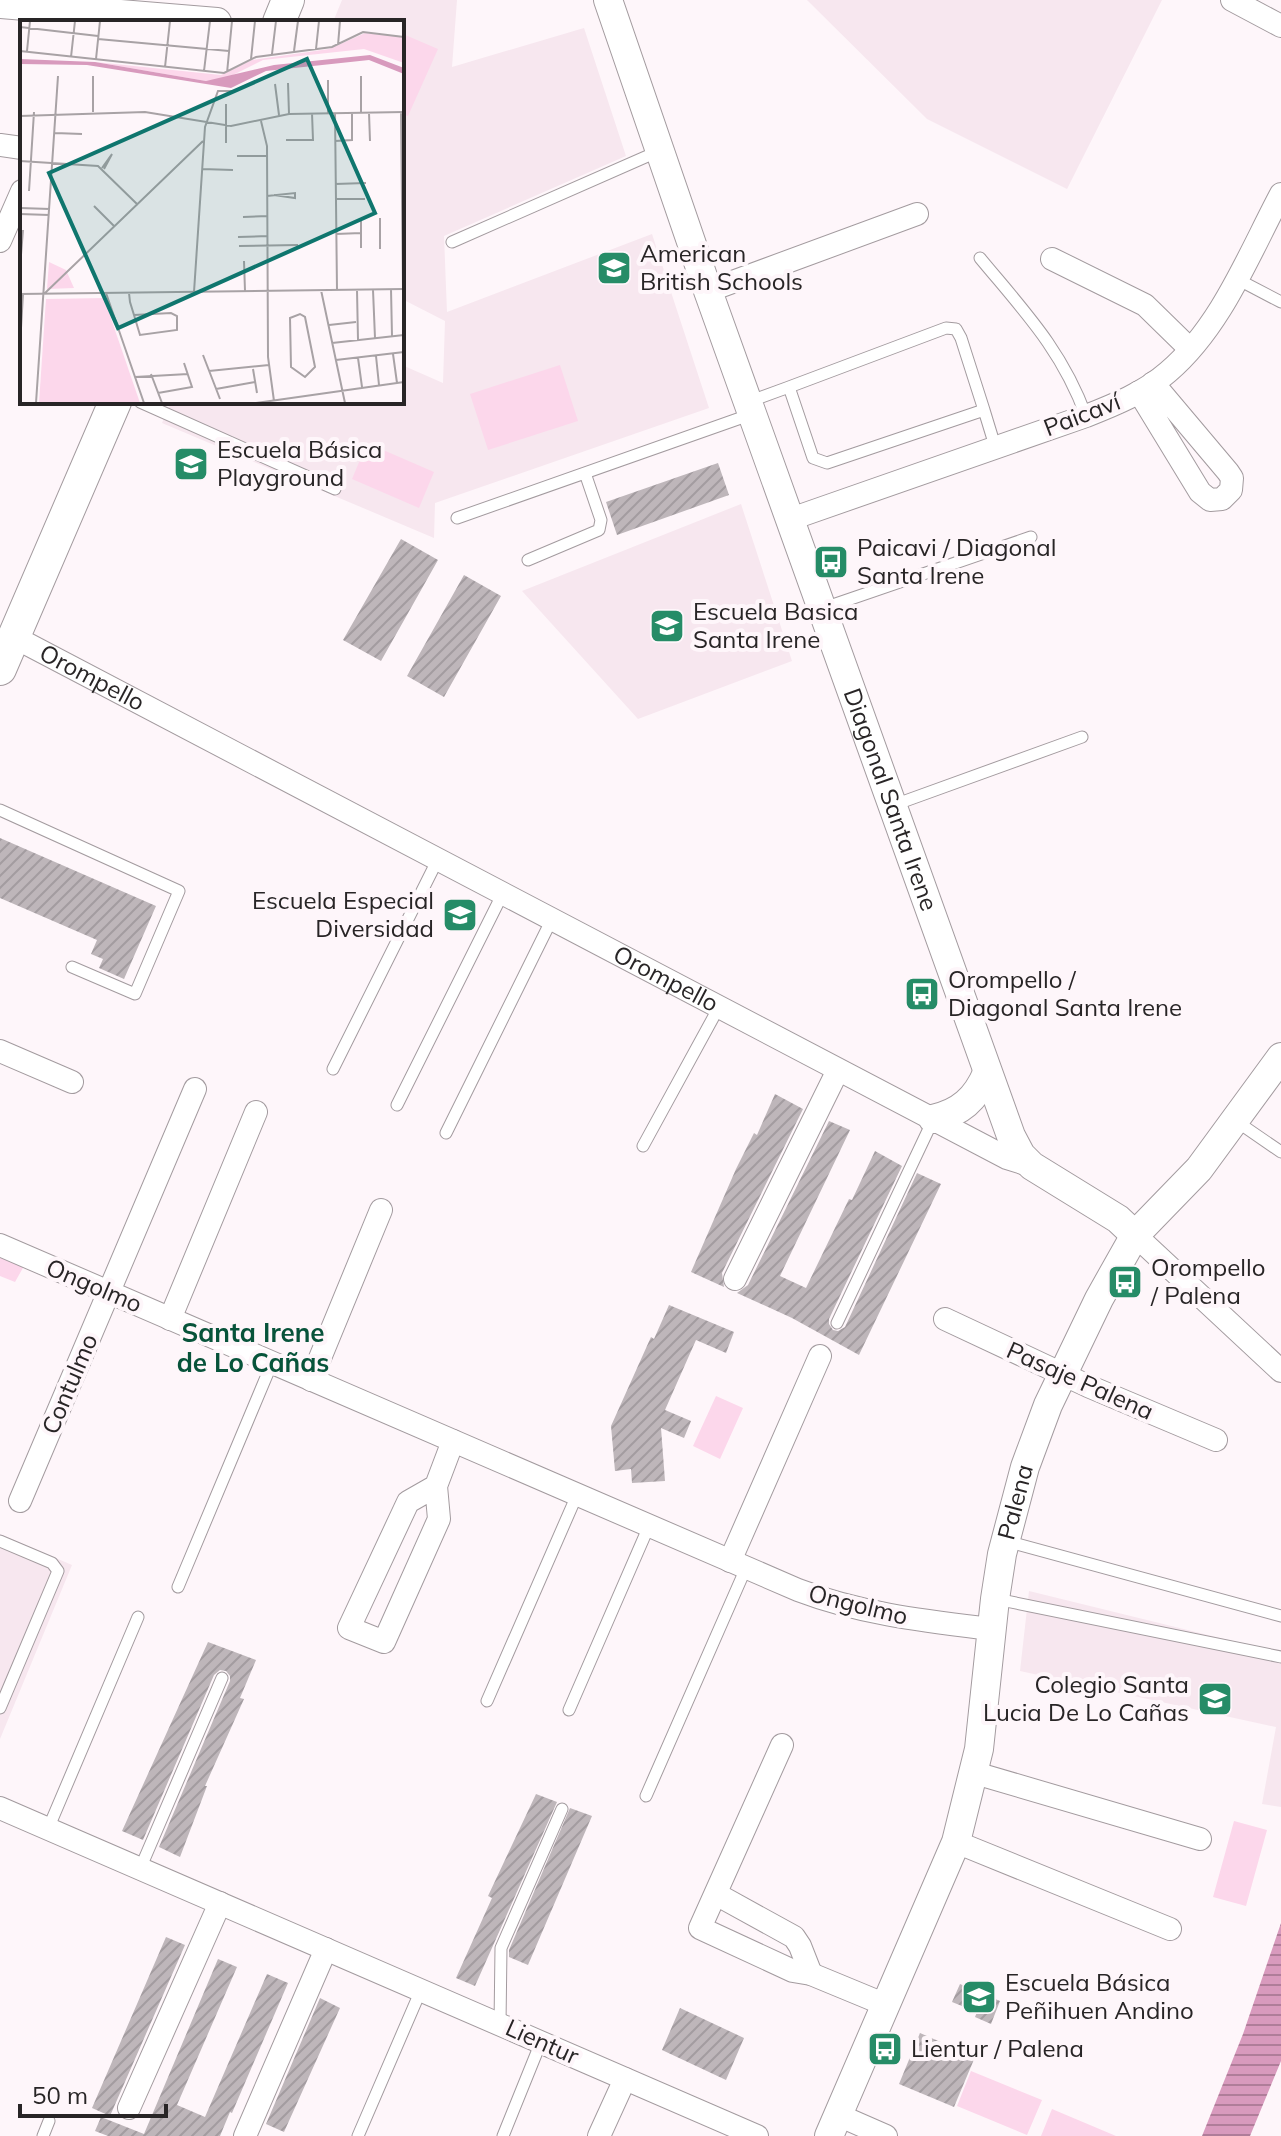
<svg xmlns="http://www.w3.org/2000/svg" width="1281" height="2136" font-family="Mulish,sans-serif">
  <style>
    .built { fill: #f7e7ef }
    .garden { fill: #fcd7eb }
    .water { fill: url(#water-rules) }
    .building { fill: url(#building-hatch) }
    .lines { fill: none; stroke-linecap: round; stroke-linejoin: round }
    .service-casing { stroke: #a39b9f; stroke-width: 13 }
    .minor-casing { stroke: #a39b9f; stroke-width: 24 }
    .tertiary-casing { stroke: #a39b9f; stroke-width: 30 }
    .secondary-casing { stroke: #a39b9f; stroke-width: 34 }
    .service { stroke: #fff; stroke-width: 11 }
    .minor { stroke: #fff; stroke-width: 22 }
    .tertiary { stroke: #fff; stroke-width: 28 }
    .secondary { stroke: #fff; stroke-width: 32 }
    .labels { text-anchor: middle; stroke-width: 8; stroke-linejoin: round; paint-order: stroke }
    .poi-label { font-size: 24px; fill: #282526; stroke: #fef6fa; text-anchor: start }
    .street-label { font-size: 24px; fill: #282526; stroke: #fef6fa }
    .neighbourhood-label { font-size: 26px; font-weight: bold; fill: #07533a; stroke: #fef6fa }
    .inset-road { fill: none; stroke: #a8a2a5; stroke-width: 2 }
    .view { fill: #0f766e; fill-opacity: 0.15; stroke: #0f766e; stroke-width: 4 }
    .inset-edge { fill: none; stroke: #282526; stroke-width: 4 }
  </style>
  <defs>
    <pattern id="water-rules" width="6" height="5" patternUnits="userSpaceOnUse" patternTransform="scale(2)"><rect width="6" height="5" fill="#d89abd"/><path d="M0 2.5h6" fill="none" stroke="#af7d99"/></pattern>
    <pattern id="building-hatch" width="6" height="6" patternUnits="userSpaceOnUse" patternTransform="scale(2)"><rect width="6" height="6" fill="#beb6ba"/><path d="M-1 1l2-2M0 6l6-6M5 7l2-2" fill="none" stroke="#a39ca0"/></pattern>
  </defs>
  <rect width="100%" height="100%" fill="#fef6fa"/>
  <path class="built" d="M342,0H457L452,67L584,28L626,156L444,236L447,312L652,234L709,408L435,503L434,538L162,423L171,402H402V365L443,383L445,321L402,299V22H333Z
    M807,0H1162L1067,189L927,119Z
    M741,504L792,661L638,719L522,591Z
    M0,1534L72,1565L0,1739Z
    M1029,1591L1281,1653V1807L1262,1804L1276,1727L1020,1671Z"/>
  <path class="garden" d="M403,34L438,49L408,116L402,114Z
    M560,365L578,421L488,450L470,394Z
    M367,443L434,472L419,508L352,479Z
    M0,1255L24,1266L15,1282L0,1276Z
    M716,1396L743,1408L720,1459L693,1446Z
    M1234,1821L1267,1830L1246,1906L1213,1897Z
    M971,2071L1042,2100L1027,2135L957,2106Z
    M1052,2109L1116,2136H1041Z"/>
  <path class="water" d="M1281,1923V2061L1250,2136H1202L1243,2034Z"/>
  <path class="building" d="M718,463L729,495L617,535L606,502Z
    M401,539L438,560L381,661L343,640Z
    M464,575L501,596L444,697L407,676Z
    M0,838L156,906L124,979L99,968L103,959L91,954L97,940L0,898Z
    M775,1094L803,1109L722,1273L724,1287L691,1272L736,1169L754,1133L757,1135Z
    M829,1121L850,1130L780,1276L806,1288L849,1199L852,1200L875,1151L902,1166L829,1319V1324L833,1330L838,1331L845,1327L917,1173L941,1184L859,1355L792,1318L737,1293L748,1285Z
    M669,1305L734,1332L726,1353L696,1340L665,1410L691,1421L684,1438L661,1428L665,1481L632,1483L631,1469L615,1471L611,1426L651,1337L654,1339Z
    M208,1642L256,1660L240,1698L244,1699L205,1786H207L180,1857L159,1847L230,1681V1676L226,1671L220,1670L214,1675L143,1840L122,1831Z
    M536,1794L557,1802L475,1986L456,1978L492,1898L488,1896Z
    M570,1808L592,1816L528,1965L509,1957V1950Z
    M166,1937L185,1945L110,2116L92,2108Z
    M218,1959L237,1967L177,2105L205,2117L267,1974L288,1983L232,2113L230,2112L220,2136H108L95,2131L101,2117L144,2134Z
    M960,1984L1000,2001L991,2024L975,2017L977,2012L952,2002Z
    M320,1998L340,2008L284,2132L266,2124Z
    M680,2008L744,2038L726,2080L662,2050Z
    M920,2033L975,2057L954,2107L899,2084Z"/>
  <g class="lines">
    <g class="service-casing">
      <path id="service" d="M452,242L659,151
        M980,258C1024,311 1062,350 1086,416
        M1237,279L1281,302
        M946,328L956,329L961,338L984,410L827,463L813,458L789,387Z
        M140,402L335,489
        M748,402L789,387
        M984,410L995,446
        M457,518L752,414
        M528,560L599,530L601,520L585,473
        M824,608L1031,537
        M894,805L1082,737
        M0,810L179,891L135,994L72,967
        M333,1069L438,859
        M397,1105L503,893
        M1236,1121L1281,1152
        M446,1133L552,919
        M643,1146L719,1007
        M837,1323L933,1120
        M0,1541L52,1563L58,1571L0,1708
        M1006,1541L1281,1616
        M178,1587L272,1363
        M996,1599L1281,1657
        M487,1701L577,1495
        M569,1710L649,1526
        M646,1796L746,1568
        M48,1829L138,1617
        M140,1869L222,1678
        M500,2024L501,1948L562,1809
        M43,2136L49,2121
        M358,2136L421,1990
        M503,2136L541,2042"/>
    </g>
    <g class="minor-casing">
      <g id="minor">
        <path d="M1232,0L1281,26"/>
        <path d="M0,145L22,148"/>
        <path d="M0,241L22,191"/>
        <path d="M1052,259L1145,305L1190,349"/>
        <path d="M708,291L917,214"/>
        <path d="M1139,392L1200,492L1210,500L1222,499L1231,490L1232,478L1228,472L1153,383"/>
        <path d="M791,519L1086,416C1114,405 1144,393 1168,372C1221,327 1249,254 1281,194"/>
        <path id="s1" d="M14,637L1007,1158L1032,1166"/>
        <path d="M0,1051L72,1082"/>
        <path d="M1135,1235L1281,1371"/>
        <path d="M0,1245L798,1590C861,1614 925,1621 991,1629"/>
        <path d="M735,1279L838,1070"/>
        <path d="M170,1319L256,1112"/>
        <path d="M945,1319L1088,1386L1216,1440"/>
        <path d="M311,1380L381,1210"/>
        <path d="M436,1486L408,1502L349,1628L384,1642L439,1519L436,1486L453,1441"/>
        <path d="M20,1501L195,1089"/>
        <path d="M730,1561L820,1356"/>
        <path d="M782,1745L700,1928L793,1971L811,1974L886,2005"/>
        <path d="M975,1773L1200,1839"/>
        <path d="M0,1808L757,2136"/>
        <path d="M956,1842L1170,1929"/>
        <path d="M716,1894L794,1937L800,1946L811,1974"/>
        <path d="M129,2108L220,1903"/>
        <path d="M838,2115L886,2136"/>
        <path d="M245,2136L326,1949"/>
        <path d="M599,2136L625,2079"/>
      </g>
    </g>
    <g class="tertiary-casing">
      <g id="tertiary">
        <path id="s2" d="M608,0L708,291L1011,1136L1021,1155L1032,1166L1118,1219L1135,1235"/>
        <path d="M0,4L217,22"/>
        <path d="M933,1119C960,1113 976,1099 987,1073"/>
        <path id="s3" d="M829,2136L956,1842L979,1749L995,1599L1002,1554L1025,1467L1048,1405L1099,1299L1135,1235L1199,1169L1281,1057"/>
      </g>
    </g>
    <g class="secondary-casing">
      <path id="secondary" d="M279,22L288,0
        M0,669L115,402"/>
    </g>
    <use href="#service" class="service"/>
    <use href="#minor" class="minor"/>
    <use href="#tertiary" class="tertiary"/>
    <use href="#secondary" class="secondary"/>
  </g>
  <defs>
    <g id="school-square" transform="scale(1.8)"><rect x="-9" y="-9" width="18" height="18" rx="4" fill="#268c67" stroke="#fef6fa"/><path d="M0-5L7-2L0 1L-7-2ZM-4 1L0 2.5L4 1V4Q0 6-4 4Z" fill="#fff"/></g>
    <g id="bus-square" transform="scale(1.8)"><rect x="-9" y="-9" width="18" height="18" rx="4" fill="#268c67" stroke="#fef6fa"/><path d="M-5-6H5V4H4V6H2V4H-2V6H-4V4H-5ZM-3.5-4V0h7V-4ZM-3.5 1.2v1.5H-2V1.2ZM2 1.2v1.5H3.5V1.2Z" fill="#fff"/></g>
  </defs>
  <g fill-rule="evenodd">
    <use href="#school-square" x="614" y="268"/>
    <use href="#school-square" x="191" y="464"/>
    <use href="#bus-square" x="831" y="562"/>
    <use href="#school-square" x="667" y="626"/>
    <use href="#school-square" x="460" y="915"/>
    <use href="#bus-square" x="922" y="994"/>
    <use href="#bus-square" x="1125" y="1282"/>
    <use href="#school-square" x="1215" y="1699"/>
    <use href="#school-square" x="979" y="1997"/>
    <use href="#bus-square" x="885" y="2049"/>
  </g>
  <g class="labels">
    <g class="poi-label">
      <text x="640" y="262">American<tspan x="640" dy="28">British Schools</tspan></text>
      <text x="217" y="458">Escuela Básica<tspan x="217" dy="28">Playground</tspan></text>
      <text x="857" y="556">Paicavi / Diagonal<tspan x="857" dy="28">Santa Irene</tspan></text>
      <text x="693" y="620">Escuela Basica<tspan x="693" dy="28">Santa Irene</tspan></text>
      <text x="434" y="909" text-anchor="end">Escuela Especial<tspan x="434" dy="28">Diversidad</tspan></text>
      <text x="948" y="988">Orompello /<tspan x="948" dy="28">Diagonal Santa Irene</tspan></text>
      <text x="1151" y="1276">Orompello<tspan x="1151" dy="28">/ Palena</tspan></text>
      <text x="1189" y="1693" text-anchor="end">Colegio Santa<tspan x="1189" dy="28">Lucia De Lo Cañas</tspan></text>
      <text x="1005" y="1991">Escuela Básica<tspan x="1005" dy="28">Peñihuen Andino</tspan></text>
      <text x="911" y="2057">Lientur / Palena</text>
    </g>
    <g class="street-label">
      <text transform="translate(1082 415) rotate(-21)" y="8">Paicaví</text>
      <text dy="8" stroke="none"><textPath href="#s1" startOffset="88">Orompello</textPath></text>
      <text dy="8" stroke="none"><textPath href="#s2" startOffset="848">Diagonal Santa Irene</textPath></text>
      <text dy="8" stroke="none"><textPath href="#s1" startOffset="736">Orompello</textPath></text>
      <text transform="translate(94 1286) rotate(23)" y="8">Ongolmo</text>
      <text transform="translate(1080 1381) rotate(24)" y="8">Pasaje Palena</text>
      <text transform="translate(70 1384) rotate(-67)" y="8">Contulmo</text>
      <text dy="8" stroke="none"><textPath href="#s3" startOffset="666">Palena</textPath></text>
      <text transform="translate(858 1605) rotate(14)" y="8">Ongolmo</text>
      <text transform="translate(542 2042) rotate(24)" y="8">Lientur</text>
    </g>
    <g class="neighbourhood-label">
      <text x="253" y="1342">Santa Irene<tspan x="253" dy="30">de Lo Cañas</tspan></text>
    </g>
  </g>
  <g transform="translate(20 20)">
    <rect width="384" height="384" fill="#fef6fa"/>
    <path d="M345,13L384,17V43L344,29L243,40L205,59L186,61L75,42L201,55L232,40L309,29ZM29,242L46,250L54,268L27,269Z" fill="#fcd7eb"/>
    <path d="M84,278L120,383H19L26,279Z" fill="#fcd7eb"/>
    <path d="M350,35L384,48V54L349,40L246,51L211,68L67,45L0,44V39L75,42L186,61L254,45Z" fill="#d89abd"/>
    <path class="inset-road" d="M0,7L78,16M78,19L209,31M318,25L320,1M296,29L299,1M0,31L204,53L236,37L312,27L343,12L384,17M7,31L10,1M274,31L278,1M252,34L256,1M51,37L55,1M76,39L80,1M231,39L235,1M145,47L150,1M184,51L190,1M207,53L212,1M73,56V92M341,56V93M308,60V93M268,63L269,94M255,64L259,95M206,84V123M381,92L383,269M315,93L317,270M349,93L350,121M0,96L125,92L211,106L269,94L384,92M241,101L247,126L248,337L254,381M35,113L62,114M266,120H293L292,93M315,121L332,120V93M217,136H247M0,141L78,146L118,185M82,148L92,134L84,149M182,149L213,150M315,164L346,163M9,171L14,92M247,176L275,173V178L254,175M316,179H345M74,186L95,207M0,188L30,189M0,194L29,195M223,197L248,196M360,198V229M341,200V228M316,214L341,213M218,217L248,216M219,226L278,225M224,241L225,271M0,247L3,210M371,269L372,316M301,270L325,383M337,270L338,320M353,270L355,318M174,272L185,107L198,71H212M86,273L124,383M109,273L110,282L114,295L120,315L157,310V296L151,293L114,295M0,274L384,269M24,274L183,121M280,294L285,297L295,347L285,357L271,347L270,298ZM309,305L336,302M312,323L384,315M0,325L3,274M373,334L377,363M183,335L200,379M356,336L359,365M338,338L342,367M316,340L384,332M233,349L237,373M189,351L249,345M131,354L142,383M115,357L168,354M196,369L235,362M138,373L172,367L164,343M16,383L38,56M236,383L384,362"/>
    <path class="view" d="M287,39L355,193L98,308L29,153Z"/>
    <rect width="384" height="384" class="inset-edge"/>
  </g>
  <path d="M20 2104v12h146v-12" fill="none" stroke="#282526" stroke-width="4"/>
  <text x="32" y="2104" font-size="24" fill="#282526" stroke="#fef6fa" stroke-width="6" paint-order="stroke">50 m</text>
</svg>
